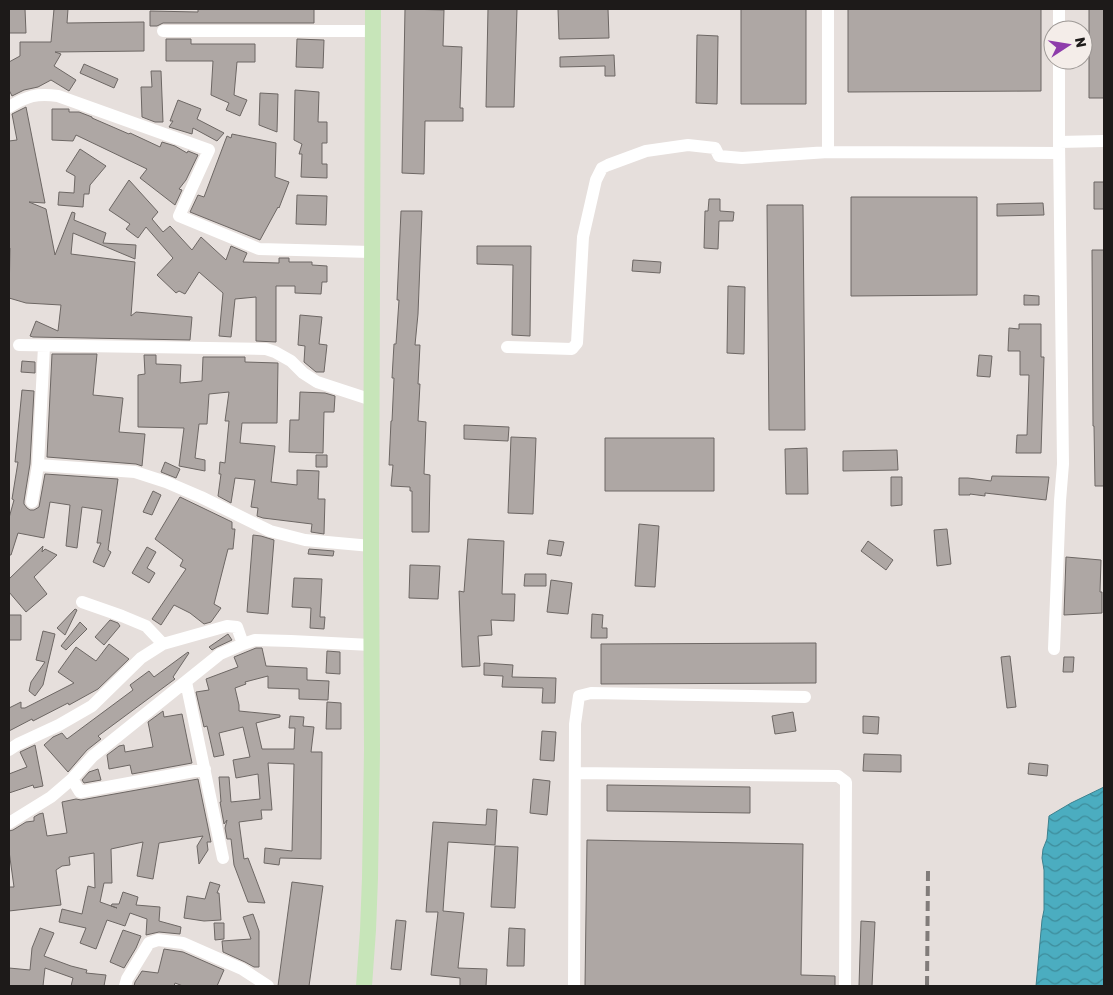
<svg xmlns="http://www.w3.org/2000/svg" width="1113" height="995" font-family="Rubik,sans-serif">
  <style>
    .water { fill: url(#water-waves); stroke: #3d818e }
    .building { fill: #aea7a4; stroke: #6d6764 }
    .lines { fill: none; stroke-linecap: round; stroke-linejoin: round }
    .minor { stroke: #fff; stroke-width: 12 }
    .major { stroke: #c7e5b9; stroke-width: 16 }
    .rail { stroke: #817c7a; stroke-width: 4; stroke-dasharray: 10 5; stroke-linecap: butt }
  </style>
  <defs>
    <pattern id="water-waves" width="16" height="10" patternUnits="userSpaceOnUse" patternTransform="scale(1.25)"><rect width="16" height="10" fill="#4badc0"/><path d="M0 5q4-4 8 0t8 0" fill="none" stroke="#3e8c9b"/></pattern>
  </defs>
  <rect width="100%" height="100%" fill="#e6dfdc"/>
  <path class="water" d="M1104,787V986H1036L1042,920L1044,910V870L1042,858L1043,849L1047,839L1049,816L1071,803Z"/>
  <path class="building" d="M9,9H25L26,33H9Z
    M54,9H68L67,23L144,22V51L55,52L61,54L54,66L76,80L69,91L51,80L38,87L24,90L12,96L9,90V62L20,56V42H51Z
    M198,9H314V23H163L157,26H150V11L198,12Z
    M405,9L444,10L443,46L462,47L460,108H463V121H425L424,174L402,173Z
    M488,9H517L514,107H486Z
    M558,9H608L609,38L559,39Z
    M741,9H806V104H741Z
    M848,9H1041V91L848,92Z
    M1089,9H1104V98H1089Z
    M697,35L718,36L717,104L696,103Z
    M166,39H191V44H255V62H237L234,95L247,100L240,116L226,110L229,103L211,95L213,61H166Z
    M297,39L324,40L323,68L296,67Z
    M614,55L615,76H605V66L560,67V57Z
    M84,64L118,79L114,88L80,73Z
    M151,71H161L163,122H155L142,117L141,87H152Z
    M295,90L319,92L318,122H327V143H322V164H327V178L301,177L302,154H299L302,144L294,140Z
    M260,93L278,94L277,132L259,125Z
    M178,100L201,109L197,119L224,133L217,141L193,128L192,134L169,127L173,121H170Z
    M26,107L45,203L29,202L46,209L55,255L72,212L75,213L74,220L106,233L103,243L136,245L135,259L73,233L71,254L135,262L131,316L136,312L192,317L190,340L33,337L30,336L36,321L58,331L61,305L26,303L9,298L10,248H9V141L17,140L12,114Z
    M52,109H69V112H79L92,117V118L129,134L130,133L160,147L162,142L175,146L187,153L188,151L198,155L186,180L179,189L182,190L175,205L140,178L147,169L76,135L73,141L52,140Z
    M232,134L276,143L275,177L289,182L279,208L278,207L260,240L190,212L198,195L204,197L227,136L231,138Z
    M80,149L106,166L90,185L89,194H84L83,207L58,205L59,192L74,193L75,176L66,171Z
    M129,180L158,212L152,219L163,232L170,226L192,250L201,237L226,260L231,246L247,253L243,262L279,263V258H289V262H312V265L327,266V282H322L321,294L295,293V286H276V342L256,341V297L235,299L231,337L219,336L223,293L199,272L185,294L179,291L176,293L157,275L173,258L146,227L138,238L126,229L130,224L109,210Z
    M1094,182H1104V209H1094Z
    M297,195L327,196L326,225L296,224Z
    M851,197H977V295L851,296Z
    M709,199H720V211L734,212L733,221H719L718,249L704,248L705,211H708Z
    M1043,203L1044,215L997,216V204Z
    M767,205H803L805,430H769Z
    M401,211H422L418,314L415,345H420L418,384H420L418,421L426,422L424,474L430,475L429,532H412V491H410V487L391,486L393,465H389L391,421H392L394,378H392L394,344H396L399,300H397Z
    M477,246H531L530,336L512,335L513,265L477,264Z
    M1092,250H1104V486H1095L1094,426H1093Z
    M633,260L661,262L660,273L632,271Z
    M728,286L745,287L744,354L727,353Z
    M1024,295L1039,296V305H1024Z
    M300,315L322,317L319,344L327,345L324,372H316L304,362L305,346L298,345Z
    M1019,324H1041V357H1044L1041,453H1016L1017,435H1027L1029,375H1020V351H1008L1009,328L1019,329Z
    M52,354H97L93,395L123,398L119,432L145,434L142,466L136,464L47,457Z
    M144,355H156V364L181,365L180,383L202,381L203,357H245V362L278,363L277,423H242L240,443L275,446L271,482L297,485V470L319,471L318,499H325L324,534L311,532L312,524L263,518L257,516L258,508L251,507L255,480L235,478L231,503L218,496L221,474H219L220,462L225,463L229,421H225L229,392L209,394L207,424H199L195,458L205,460V471L179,466L184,428L138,427V375L145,374Z
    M979,355L992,356L990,377L977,376Z
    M22,361L35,362V373L21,372Z
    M22,390L34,391L30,464L24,501V504L27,508L30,510H34L39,507L45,474L118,479L108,550L111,552L104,567L93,562L101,543H97L102,510L82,507L77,548L66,546L70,505L50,502L44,538L18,533L11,555H9V518L14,500L12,499L18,462H15Z
    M300,392L325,393L335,396L334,412H324L323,453L289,452L290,420H299Z
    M464,425L509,427L508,441L464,439Z
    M511,437L536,438L533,514L508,513Z
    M605,438H714V491H605Z
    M807,448L808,494H786L785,449Z
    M897,450L898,470L843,471V451Z
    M316,455H327V467H316Z
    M165,462L180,469L176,478L161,472Z
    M992,476L1049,477L1046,500L985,493V496L970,494V495H959V478H968L991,481Z
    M891,477H902V505L891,506Z
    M153,491L161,495L152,515L143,512Z
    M180,497L232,522V529H235L233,549H228L214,604L221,608L211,622L204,624L190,613L174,605L161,625L152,619L186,569L180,566L183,560L155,539Z
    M639,524L659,526L655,587L635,586Z
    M947,529L951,564L937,566L934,530Z
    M253,535L261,536L274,540L268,614L247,612Z
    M468,539L504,541L502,594H515L514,621L491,620L492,635L478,636L480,666L462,667L459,591L464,592Z
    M549,540L564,542L561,556L547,554Z
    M868,541L893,560L886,570L861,551Z
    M43,546L42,552L45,549L57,555L34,577L47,594L26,612L9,592V579Z
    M147,547L156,552L147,568L155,573L149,583L132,573Z
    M309,549L334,551L333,556L308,554Z
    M1066,557L1101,560L1100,592H1102V613L1064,615Z
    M410,565L440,566L438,599L409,598Z
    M525,574H546V586H524Z
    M294,578L322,579L320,617H325L324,629L310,628L311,608L292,607Z
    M551,580L572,583L568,614L547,612Z
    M75,609L77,610L65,635L57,628Z
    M592,614L603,615L602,628H607V638H591Z
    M9,615H21V640H9Z
    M110,620L118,623L120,626L104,645L95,637Z
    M80,622L87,629L66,650L61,646Z
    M43,631L55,634L43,685L35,696L29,691L31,682L45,662L36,660Z
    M228,634L232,640L217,647L212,650L209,647Z
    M816,643V683L601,684V644Z
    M109,644L129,659L98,689L69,705L68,703L33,721L32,719L9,731V708L21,702V708H25L74,683L58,672L76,647L96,661Z
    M256,648H262L266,666L307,668V680L329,681L328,700L299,699V689L268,688V676L245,682L246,684L235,688L239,705V711L280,715V717L256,723L262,749H294L295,728H289L290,716L304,717L303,726L314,727L311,752H322L321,859L280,858L279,865L264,863L265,848L292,851L294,764L268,763L272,810H261L262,819L239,822L244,859L248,858L265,903L248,902L234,865L231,839H227L225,828L227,820L224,824L220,802H221L219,777H229L231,802L260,799L258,774L236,778L233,760L250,757L243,727L219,733L224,755L214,757L207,726L204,727L196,692L209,690L206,679L238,667L234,657Z
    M327,651L340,652V674L326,673Z
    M188,652L189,653L173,677L175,679L98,736L101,739L87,750L68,772L44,745L53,737L62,733L67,739L133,690L130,685L149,671L154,677Z
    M1010,656L1016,707L1007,708L1001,657Z
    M1064,657H1074L1073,672H1063Z
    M484,663L513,665L512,677L556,678L555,703H542L543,688L502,687L503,676L484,675Z
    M327,702L341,703V729H326Z
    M163,711L164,717L182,714L192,763L132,774L130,765L109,769L107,755L119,746L124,745L125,752L153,747L148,722Z
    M793,712L796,731L775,734L772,716Z
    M863,716L879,717L878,734L863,733Z
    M542,731L556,732L554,761L540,760Z
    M35,745L43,786L34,788L33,785L9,793V774L27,767L20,752Z
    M864,754L901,755V772L863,771Z
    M1029,763L1048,765L1047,776L1028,774Z
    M98,769L101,780L84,783L82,780L89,772Z
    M198,779L211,842H207L208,850L199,864L197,846L203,836L159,843L153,879L137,876L143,842L111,849L112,883H104L100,902L117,908L111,906L112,904H119L123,892L138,897L136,905L160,907L159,921L181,927L180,934L159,932L146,935L147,919L130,913L125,926L107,920L96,949L80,943L86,928L59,922L62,909L82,914L88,886L95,888L94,853L69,857L70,865L62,866L56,870L61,905L9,911V887H14L9,851V831L13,830L26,822L34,821V817L39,814L43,813L47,836L67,833L62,802L76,799L81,800Z
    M533,779L550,781L547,815L530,813Z
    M607,785L750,787V813L607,811Z
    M487,809L497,810L495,845L448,842L443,911L464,913L458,968L487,969L486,986H460V978L431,975L438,912H426L433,822L486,825Z
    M587,840L803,844L801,975L835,976V986H585Z
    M495,846L518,847L515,908L491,907Z
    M210,882L220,885L217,893H219L221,920L204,921L184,918L187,896L205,899Z
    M292,882L323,886L309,986H278Z
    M253,914L259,931V967H254L245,962L223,952L222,941L251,939L243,917Z
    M396,920L406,921L401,970L391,969Z
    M861,921L875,922L872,986H859Z
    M214,923H224V939L215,940Z
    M40,928L54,933L44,956L71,966L87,970L86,973L106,975L104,986H71L73,978L45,968L43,986H9V968L30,970L32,948Z
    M509,928L525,929L524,966H507Z
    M123,930L141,936L136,948L124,968L110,962Z
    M164,949L183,952L224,970L217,986H183L175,983L174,986H134L135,982L142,971L158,973Z"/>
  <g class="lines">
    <path class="minor" d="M828,9V152
      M1059,30V9
      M163,31H372
      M9,107C27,96 37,93 58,96L209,150L179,216L259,249L371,252
      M1059,142L1104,141
      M19,345L266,349L275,352L291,361L303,373L317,382L372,400
      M507,347L572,349L577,343L583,237L596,180L602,168L608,165L646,151L688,145L715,148L719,156L742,158L828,152L1059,153
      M38,465L135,472L166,482L201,497L270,531L305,540L371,546
      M32,502L38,465L44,346
      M82,602L122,616L146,626L163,644
      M1054,649L1060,501L1063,464L1059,142V60
      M186,682L223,858
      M9,750L18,744L59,725L92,706L141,658L163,644L227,626L237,627L243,644
      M575,773L838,776L846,782L845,986
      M72,779L80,792L205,769
      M9,823L51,797L72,779L93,756L220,654L243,644L255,640L291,641L371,645
      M125,986L127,979L149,943L158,940L183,943L242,969L268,986
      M574,986L575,724L579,696L591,693L805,697"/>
    <path class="major" d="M364,986L368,930L370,878L372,750L371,546L373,9"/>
    <path class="rail" d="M927,986L928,871"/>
  </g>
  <rect width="1113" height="995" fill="none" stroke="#1d1a19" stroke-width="20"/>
  <g transform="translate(1068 45) rotate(78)"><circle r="24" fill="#f4ede9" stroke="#9e9996"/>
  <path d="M0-4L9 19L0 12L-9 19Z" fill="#8e3cab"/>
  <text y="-8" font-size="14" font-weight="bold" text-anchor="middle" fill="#1d1a19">N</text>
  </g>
</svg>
